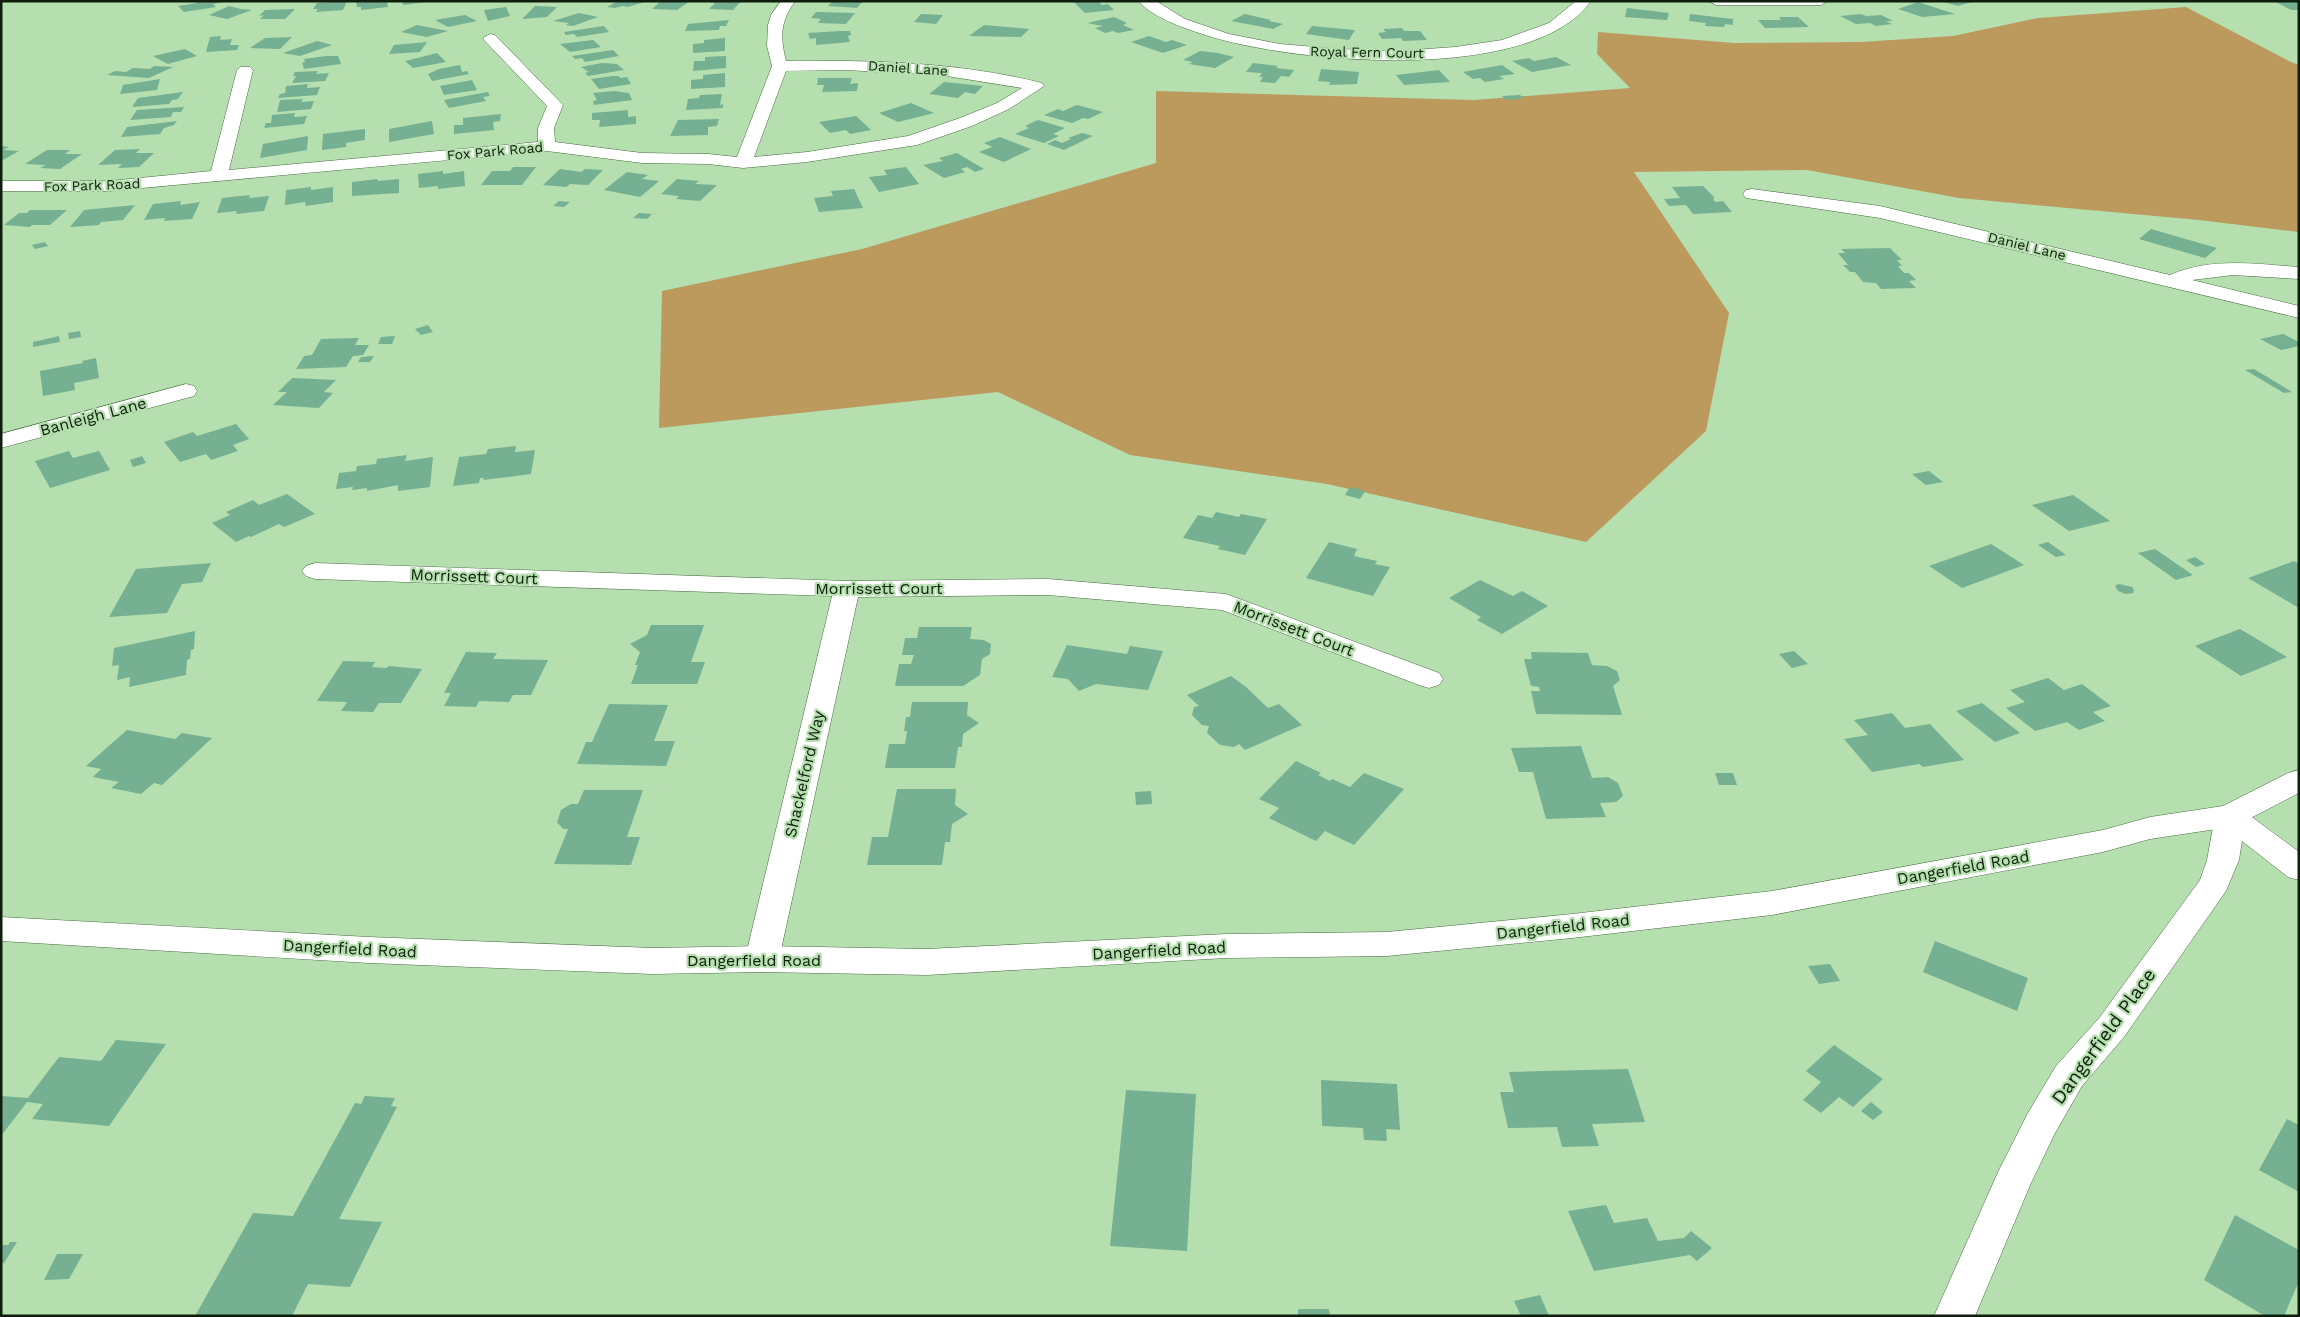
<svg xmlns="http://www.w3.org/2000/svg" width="2300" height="1317" font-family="'Work Sans',sans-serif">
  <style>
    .green { fill: #bc9a5e }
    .building { fill: #74b091 }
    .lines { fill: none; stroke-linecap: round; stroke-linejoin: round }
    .street-casing { stroke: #466b40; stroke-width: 1 }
    .secondary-casing { stroke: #466b40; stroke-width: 1 }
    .street { fill: #fff; fill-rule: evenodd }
    .secondary { fill: #fff; fill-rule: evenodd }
    .labels { text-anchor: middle; stroke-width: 4.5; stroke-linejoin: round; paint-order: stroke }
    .far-street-label { font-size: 14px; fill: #0f1e0d; stroke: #b6dfaf }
    .street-label { font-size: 16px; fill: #0f1e0d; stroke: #b6dfaf }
    .near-street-label { font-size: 19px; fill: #0f1e0d; stroke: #b6dfaf }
  </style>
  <rect width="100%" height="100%" fill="#b6dfaf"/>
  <path class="green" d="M2186,7L2291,62L2299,65V232L2199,220L1959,198L1807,170L1634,172L1729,313L1706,431L1586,542L1327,484L1130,455L998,392L659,428L662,291L862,249L1156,163V91L1474,100L1630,88L1597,54L1598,32L1734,43L1861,42L1953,36L2038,18Z"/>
  <path class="building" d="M196,1H223V2L213,4L216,7L184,12L178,6L197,3Z
    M347,1L343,10L316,12L318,9H313L317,3Z
    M361,1H387L388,7L361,10V7H357L356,2Z
    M402,1H426V2L403,5Z
    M618,1H644V2L628,7L623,6L615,8L607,7Z
    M661,1H690L677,10L652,9Z
    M708,1H741L733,10L709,9L715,3Z
    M833,1H863L857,8L828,6Z
    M1073,1H1098L1102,5L1108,4L1114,10L1085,13Z
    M1975,1L1958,6L1944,2V1Z
    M2274,1H2299V10H2291Z
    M1918,2L1955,14L1922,17L1898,9Z
    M229,6L241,9L252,10L227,19L209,15Z
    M535,6L557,7L547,17L522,19Z
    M506,7L510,16L488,21L484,10Z
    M1627,8L1669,13L1667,20L1625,17Z
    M295,9L285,19H260L264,15L259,16L265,10Z
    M816,12L855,13L846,24L818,23L821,19L811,18Z
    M579,13L598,17L573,26L566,25L569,23L553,21Z
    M921,14L943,15L936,24L914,22Z
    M1245,14L1271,20L1269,21L1283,24L1273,29L1231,21Z
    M1690,14L1733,19V25L1725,24L1724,27L1705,26L1706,23L1689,21Z
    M1861,14L1866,16L1881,15L1893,21H1886L1892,24L1876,26L1870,23L1856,24L1840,16Z
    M465,15L477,21L448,27L435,20Z
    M1114,17L1127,23L1123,25L1134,30L1118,33L1113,31L1105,33L1095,28L1103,26L1087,23Z
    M1779,17H1798L1809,27L1765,28L1758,20H1781Z
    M729,20L726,26H720L719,30L685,31L688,24Z
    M417,25L448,31L427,37L401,32Z
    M984,25L1029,29L1021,37L969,36Z
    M604,26L609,32L577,37L574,34L566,35L564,32Z
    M1312,26L1355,30L1349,40L1306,34Z
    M1402,28L1404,31H1420L1427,40L1403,41L1401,38L1382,39L1378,33L1386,32L1383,29Z
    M840,31H850L851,35L848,36L850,42L816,45V38L810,39L808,33Z
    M221,36L220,40L232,39L230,45H239L237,50L206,52L210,37Z
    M1149,36L1166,42L1172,40L1187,45L1163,53L1131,42Z
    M292,37L280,49L250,48L265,38Z
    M725,38V51L693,53V44L704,43V40Z
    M593,40L601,47L570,52L560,44Z
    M317,41L332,45L300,56L283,53Z
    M427,42L420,52L389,54L394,45Z
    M185,49L197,56L168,64L153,56Z
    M613,50L619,56L585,62L582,58L575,59L572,56Z
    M1200,51L1218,53L1234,57L1215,68L1189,64L1193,62L1183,60Z
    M437,53L446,62L413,68L405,61Z
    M326,56H338L341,64L304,69L302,63L305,62L304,59Z
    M726,56V68L693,71L694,61H705V57Z
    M1556,57L1571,65L1532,72L1512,61L1529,58L1534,61Z
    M602,63L617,64L624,70L588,76L585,73L589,72L581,67Z
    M1253,63L1278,66L1276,68L1294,70L1289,77L1281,76L1275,83L1260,82L1263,77H1259L1262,73L1246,72Z
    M460,65L462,72L467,71L469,74L432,81L428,74L439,69Z
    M1502,65L1515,74L1499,76L1504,79L1485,82L1480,78L1473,79L1463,72Z
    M154,66L173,67L149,78L107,75L115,71L126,72L133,68L150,69Z
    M1321,69L1359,72L1357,84L1329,85L1330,82L1318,81Z
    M1439,70L1450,82L1404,85L1396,75Z
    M318,71L316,74L329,73L325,81L292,83L296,76H293L295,72Z
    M725,73V87L691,89V80L703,79V75Z
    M612,76H619L620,78L627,77L631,84L599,89L591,79Z
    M818,78H852L850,84L858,83L857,91L822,92L824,85H817Z
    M160,79L157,90L120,94L123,85Z
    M472,80L477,90L444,95L440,86Z
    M944,82L983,86L975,94L965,92L958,98L929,94Z
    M308,84L307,88L320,87L317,95L278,98L280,94L285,93L286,86Z
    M615,91L629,93L632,100L594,105L593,101L597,100L593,93Z
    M183,92L178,99L172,100L169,104L132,107L138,98Z
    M488,92L490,96L483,97L486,101L449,108L444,100Z
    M722,94L720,105L723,104V108L686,110L688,99L699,98L700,95Z
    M1520,95L1524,98L1506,100L1502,96Z
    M303,99L301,102L314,101L311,109L277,112L280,100Z
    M911,103L934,113L898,122L879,113Z
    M1077,105L1103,112L1088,119L1083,118L1072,123L1044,115L1058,109L1063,111Z
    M184,107L181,112H173L171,117L130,120L137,110Z
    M628,110V117L636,116V124L599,127L600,120H592V113Z
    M295,113L294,117L307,116L304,124L264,128L266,123H271L272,115Z
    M501,114L500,121L493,122L494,130L454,134V125H463V118Z
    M856,116L871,130L850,134L846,130L830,133L819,122Z
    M719,119L717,126L708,127V135L670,136L678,120Z
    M1038,120L1065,128L1053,134L1059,136L1044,143L1015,134L1029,128L1025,126Z
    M177,121L174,125L164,128L160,134L121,137L127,127Z
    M432,121L434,134L389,142V129Z
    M365,129V140L346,143V147L322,150L323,134Z
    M1082,133L1093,136L1064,150L1047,144L1055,140L1062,143L1071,139L1068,138Z
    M308,136L307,150L260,158L263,144Z
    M1000,137L1031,149L1004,162L979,152L992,147L984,143Z
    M1,146L9,147L3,150L19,151L1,161Z
    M140,149L136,153H154L139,167L118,168L122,164L98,165L115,150Z
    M47,150H70L65,154H82L60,169L40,168L46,165L25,164Z
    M957,153L984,169L975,172L967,167L961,169L965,172L944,178L923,165L943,161L939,158Z
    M513,167H536L522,185H481L492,171H510Z
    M906,167L919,184L879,192L869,177L887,175L884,170Z
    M560,169L581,172L585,169L603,170L588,185L570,184L566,187L543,185Z
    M443,171V174L464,171L465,186L438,189V186L419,188L418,174Z
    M627,172L648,175L642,179L659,181L640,197L604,190Z
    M377,179L378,181L399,179V193L352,196V182Z
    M677,179L699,181L695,184L717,185L700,201L676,199L679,196L661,194Z
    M1703,186L1715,198H1713L1715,202L1723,201L1732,212L1693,214L1686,205L1669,206L1664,199L1680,198L1672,187Z
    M311,187V190L333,187V202L306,206L305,202L285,205L286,190Z
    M854,189L863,208L819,212L814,198L833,196L831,191Z
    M250,195L249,198L269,196L264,211L236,214L237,211L217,213L222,198Z
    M181,201L180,205L200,202L192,219L164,221L165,218L144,220L153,204Z
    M559,201L570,202L564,207L553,206Z
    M135,205L123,220L101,222L99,225L70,227L84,210Z
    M30,210H67L50,225H32L30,227L4,225L19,213H27Z
    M639,213L652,214L647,219L633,218Z
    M2151,229L2217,248L2205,258L2139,239Z
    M45,242L48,246L35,249L32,245Z
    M1890,248L1902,260H1897L1902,266H1898L1904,273H1909L1916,280L1909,281L1916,288L1881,289L1876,283L1863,282L1855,272H1850L1843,265H1848L1838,253H1845L1841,249Z
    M428,325L433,332L421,335L415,329Z
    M80,331L81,337L69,339L68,333Z
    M2283,334L2299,342V346L2281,350L2260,339Z
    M59,336L60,342L33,347V342Z
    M395,336L392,344H378L381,337Z
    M359,338L355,345H369L363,355L353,356L346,367L296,369L304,356L312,355L321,339Z
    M374,356L370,362H358L361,357Z
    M96,358L99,378L74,383L75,390L43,396L40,371L83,363L82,361Z
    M2254,369L2292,392L2284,393L2245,370Z
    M292,378L336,380L324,392L333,393L319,408L273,405L287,392H278Z
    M236,424L249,439L233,445L238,451L211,460L206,454L180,462L164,442L193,432L197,436Z
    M516,446L515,452L535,450L531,474L483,480L484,478H480L479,483L453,486L459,457L486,454L488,449Z
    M69,451L73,458L99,451L110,470L50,488L35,461Z
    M407,455L405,461L433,457L430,487L398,491V485L367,491V488L352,490L353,487L336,489L339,473L356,471L357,466L376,464L377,459Z
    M142,456L146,463L133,467L130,460Z
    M1929,471L1943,482L1926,485L1912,474Z
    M1350,487L1365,491L1360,499L1345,495Z
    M287,494L315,514L284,527L279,524L251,537L249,536L236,542L212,523L230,515L226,512L253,500L259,505Z
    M2073,495L2110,521L2069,531L2032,505Z
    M1216,512L1239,517L1241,514L1267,519L1245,555L1218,549L1220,546L1183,538L1198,515L1212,518Z
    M1329,542L1357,549L1354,556L1377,561L1375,564L1390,567L1373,596L1306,578Z
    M2048,542L2066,555L2056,557L2038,545Z
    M1991,544L2024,565L1962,588L1929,566Z
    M2155,549L2193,575L2176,580L2138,553Z
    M2195,557L2205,564L2196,567L2186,560Z
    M2294,561L2299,564V608L2248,578Z
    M211,563L202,582L182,584L167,613L109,617L136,569Z
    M1480,580L1513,596L1522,591L1548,606L1502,634L1477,620L1481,617L1449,598Z
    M2119,584L2132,587L2134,590L2133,593L2126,594L2118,591L2115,586Z
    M651,625H704L691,662H705L697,684H631L638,665H635L640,652L630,644L647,635Z
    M919,627H972L970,639L984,640L991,644L990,654L982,659L980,675L963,686H895L899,664H911L914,655H902L905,638H917Z
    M2240,629L2287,657L2241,676L2195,646Z
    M195,631L194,649L191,650L190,659L187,660L186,675L129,687L130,677L117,680L119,665L112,666L114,648Z
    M1067,645L1127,654L1130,646L1163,651L1148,690L1096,684L1079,691L1068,679L1052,677Z
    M1794,651L1808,664L1792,668L1779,654Z
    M466,652L497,653L493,659L548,660L531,695H513L509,702L479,701L476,707L444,706L451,693H444Z
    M1531,652L1588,653L1592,665L1607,666L1617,671L1620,680L1613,686L1622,715L1536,714L1531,691H1540L1539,687L1531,686L1524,659H1532Z
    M343,661L375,662L372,667L387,668L388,666L422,669L401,703H379L373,712L341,711L347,702L317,701Z
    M1231,676L1246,687L1268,708L1279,704L1302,725L1245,750L1239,744L1234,747L1220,745L1207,733L1209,726L1202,725L1192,715L1194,707L1199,706L1187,695Z
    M2048,678L2064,690L2082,684L2111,706L2093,712L2105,721L2079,730L2067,722L2035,731L2006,708L2025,702L2010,690Z
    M912,702H968L967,715L979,723L963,734L962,747H958L955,768H885L889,744H905L907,731H904L906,717H910Z
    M1982,703L2020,733L1995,742L1956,711Z
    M609,704L668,705L654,741H675L666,766L577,764L586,742H592Z
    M1892,713L1905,728L1930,724L1964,760L1923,767L1919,764L1872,772L1844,739L1868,735L1854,720Z
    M127,730L175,739L182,733L212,738L162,785L154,783L141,794L111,788L119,782L93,777L101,769L86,766Z
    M1581,746L1592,778L1608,777L1618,783L1623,796L1616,802L1600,803L1606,817L1546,819L1533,772H1519L1511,748Z
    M1296,761L1321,773L1318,775L1330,781L1332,779L1350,787L1364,773L1404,789L1354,845L1325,831L1316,841L1269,818L1279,808L1259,799Z
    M1715,773H1733L1737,785H1719Z
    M897,789H956L955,805L968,814L952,824L950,842H945L942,865H867L872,837H888Z
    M584,790H643L627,837H640L631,865L554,864L568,829H563L557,822L561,810L571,804H578Z
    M1151,791L1152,804L1136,805L1135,792Z
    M1935,941L2028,978L2017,1011L1923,972Z
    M1830,964L1840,981L1819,984L1808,966Z
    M116,1040L166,1044L109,1126L32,1119L43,1104L27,1102L1,1136V1096L28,1098L59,1057L101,1061Z
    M1834,1045L1883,1079L1853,1107L1839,1097L1821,1113L1803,1100L1821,1082L1806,1071Z
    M1628,1069L1645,1122L1592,1124L1599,1146L1562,1147L1557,1127L1508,1128L1500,1092H1514L1509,1072Z
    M1321,1080L1397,1084L1400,1130L1386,1129L1387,1141L1364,1140L1363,1128L1322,1126Z
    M1126,1090L1196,1094L1187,1251L1110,1246Z
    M365,1096L395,1098L391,1106L397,1107L339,1219L382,1222L350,1287L308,1284L292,1316H195L253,1213L293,1216L355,1103L361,1104Z
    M1871,1102L1883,1112L1873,1120L1861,1111Z
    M2287,1119L2299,1125V1192L2259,1170Z
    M1606,1205L1614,1223L1647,1218L1658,1241L1684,1238L1691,1231L1712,1248L1697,1261L1690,1255L1594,1271L1568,1211Z
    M2235,1215L2299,1250V1281L2284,1316H2265L2204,1280Z
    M10,1242H17L4,1263H1V1245H8Z
    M57,1254H83L69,1279L44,1280Z
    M1540,1295L1549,1316H1521L1514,1301Z
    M1298,1309H1329L1330,1316H1298Z"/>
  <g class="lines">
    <g class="street-casing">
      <path id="street" d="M781,1H795C780,23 780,36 786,61C872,60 958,62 1042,83L1044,86L1009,109L972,126L917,145L807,162L743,168L708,164L642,163L547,151L109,191H1V181H109L211,171L237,70L240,67H250L253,70L229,170L538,142V128L547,106L485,41L483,38L490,34L495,35L563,105L554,128L555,142L642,153L708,154L737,157L772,66L767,46L768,25L771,15ZM845,70L940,75L1022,88L997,103L960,118L908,136L807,152L754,157L786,71Z
        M1139,1H1156L1185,19L1229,34L1280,44L1339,49L1399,51L1455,47L1502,40L1549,23L1576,1H1591C1531,86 1285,63 1199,33C1181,27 1150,16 1139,1Z
        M1709,1H1828L1821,5H1716Z
        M1752,189L1880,206L2170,275C2211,257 2256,264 2299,267V279L2233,275L2192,280L2299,306V318L1880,218L1746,198L1743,194L1746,190Z
        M186,384L194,386L197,391L194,396L1,448V434Z
        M315,563L847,581L1048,579L1226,594L1439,673L1443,679L1439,685L1429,688L1419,685L1222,610L1048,595L858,597L779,959L774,968L762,972L750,968L745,959L832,596L315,579L306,576L302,571L306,566Z
        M2230,805L2241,809L2299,852V880L2288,877L2242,841L2239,860L2226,891L2124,1037L2082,1086L2055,1133L2031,1183L1975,1316H1934L1999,1170L2028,1113L2056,1066L2100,1017L2200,880L2207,860L2215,816L2219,809Z"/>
    </g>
    <g class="secondary-casing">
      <path id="secondary" d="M2299,770V793L2241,823L2230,827L2150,839L2103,852L1772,915L1572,938L1387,956L1226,958L927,975L762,972L653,974L369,963L1,941V917L369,937L653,948L762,946L927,949L1226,934L1387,932L1572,914L1772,891L2103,830L2150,817L2223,806L2288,773Z"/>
    </g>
    <use href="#street" class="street"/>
    <use href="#secondary" class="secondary"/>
  </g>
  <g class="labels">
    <g class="far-street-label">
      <text transform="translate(1367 52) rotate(1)" y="5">Royal Fern Court</text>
      <text transform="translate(908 68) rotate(4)" y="5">Daniel Lane</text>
      <text transform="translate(495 151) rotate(-5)" y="5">Fox Park Road</text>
      <text transform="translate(92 185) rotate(-2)" y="5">Fox Park Road</text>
      <text transform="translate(2027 246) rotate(14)" y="5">Daniel Lane</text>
    </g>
    <g class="street-label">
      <text transform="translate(93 416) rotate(-15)" y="6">Banleigh Lane</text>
      <text transform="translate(474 576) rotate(2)" y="6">Morrissett Court</text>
      <text x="879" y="594">Morrissett Court</text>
      <text transform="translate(1294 628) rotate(21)" y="6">Morrissett Court</text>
      <text transform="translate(804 774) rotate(-77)" y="6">Shackelford Way</text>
      <text transform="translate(1963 867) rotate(-10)" y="6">Dangerfield Road</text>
      <text transform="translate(1563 926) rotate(-6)" y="6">Dangerfield Road</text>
      <text transform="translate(350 948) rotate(3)" y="6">Dangerfield Road</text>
      <text transform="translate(1159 950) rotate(-3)" y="6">Dangerfield Road</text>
      <text x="754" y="966">Dangerfield Road</text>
    </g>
    <g class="near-street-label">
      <text transform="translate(2103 1036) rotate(-54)" y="7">Dangerfield Place</text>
    </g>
  </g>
  <rect width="2300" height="1317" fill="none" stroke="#0f1e0d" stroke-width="5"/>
</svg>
